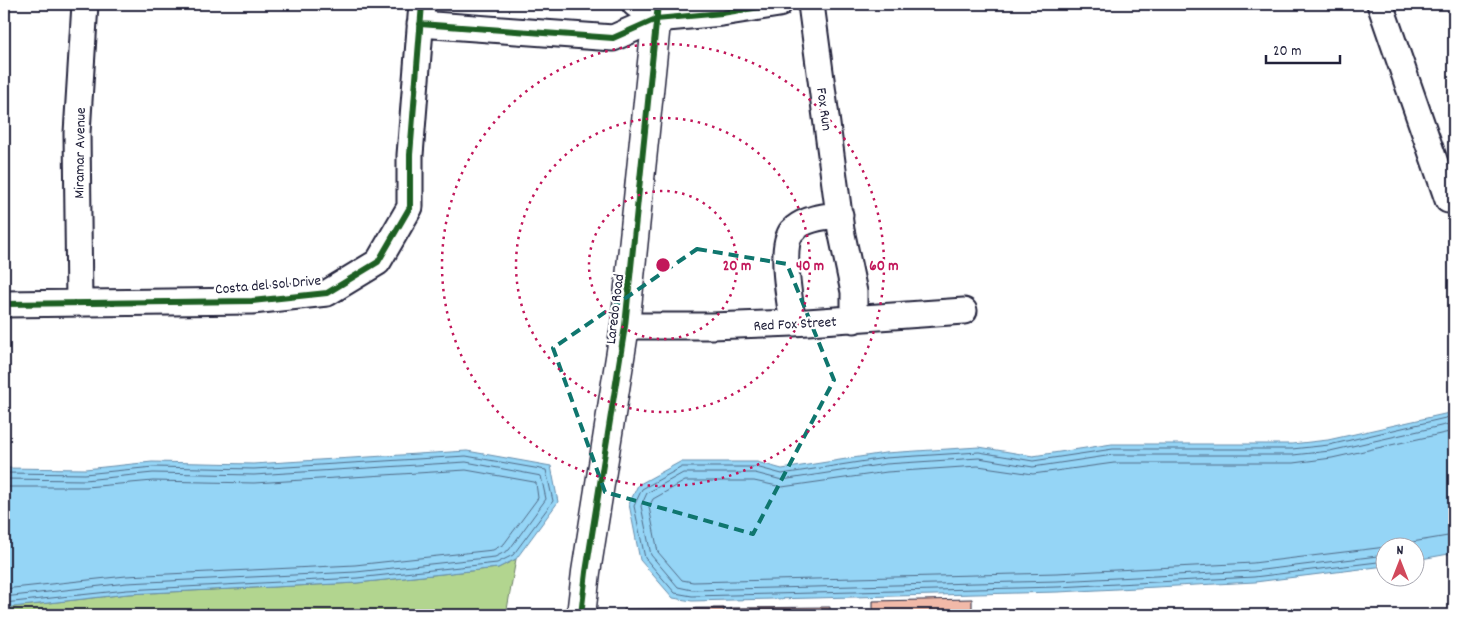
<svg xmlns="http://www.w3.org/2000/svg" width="1458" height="619" font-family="Dekko,sans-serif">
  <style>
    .green { fill: #b2d58f; stroke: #6a7c65 }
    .water { fill: #95d5f6; stroke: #678dab }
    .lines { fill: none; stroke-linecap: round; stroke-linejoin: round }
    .shore { stroke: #506a86; stroke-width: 1 }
    .building { fill: #f1b9a8; stroke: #22223b }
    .minor-casing { stroke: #22223b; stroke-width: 29 }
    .tertiary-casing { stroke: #22223b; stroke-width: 31 }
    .minor { stroke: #fff; stroke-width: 25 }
    .tertiary { stroke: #fff; stroke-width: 28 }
    .cycleway-casing { stroke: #fff; stroke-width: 9 }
    .cycleway { stroke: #1b5e20; stroke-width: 6 }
    .marked { fill: none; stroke: #0f766e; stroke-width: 4; stroke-dasharray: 10 6; stroke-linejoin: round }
    .ring { fill: none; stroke: #c2185b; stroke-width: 2.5; stroke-dasharray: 2.5 5 }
    .labels { text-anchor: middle; stroke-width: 4.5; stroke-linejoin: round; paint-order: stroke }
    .street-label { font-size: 15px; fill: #22223b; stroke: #fff }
    .centre { fill: #c2185b; stroke: #fff; stroke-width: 2.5 }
    .ring-label { font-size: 15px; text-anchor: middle; font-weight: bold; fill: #c2185b; stroke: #fff; stroke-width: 4.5; stroke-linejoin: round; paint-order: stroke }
  </style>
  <rect width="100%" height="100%" fill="#fff"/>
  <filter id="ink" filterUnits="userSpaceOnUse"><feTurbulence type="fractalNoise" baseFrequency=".02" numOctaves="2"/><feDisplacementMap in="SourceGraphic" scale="10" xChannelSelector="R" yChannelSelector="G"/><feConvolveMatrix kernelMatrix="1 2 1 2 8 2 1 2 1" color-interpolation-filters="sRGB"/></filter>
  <g filter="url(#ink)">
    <path class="green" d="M516,559L506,615H4V608L128,594L357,583L498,568Z"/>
    <path class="water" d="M1454,410V553L1416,560V546H1386L1385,566L1255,582L1058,592L692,601L673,598L640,560L629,504L638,485L680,462H757L782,469L885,453L979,447L1033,456L1112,444H1292L1328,440L1449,413Z
      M467,451L551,466L558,502L516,559L498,568L357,583L128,594L4,608V468L85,469L152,462L253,464Z"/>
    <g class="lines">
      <path class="shore" d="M4,473L85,474L153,467L254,469L466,456L546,470L553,501L513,555L497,563L357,578L127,590L4,603
        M4,479L85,480L153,473L254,475L466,462L541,476L546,499L509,550L495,557L356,572L127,583L4,597
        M4,487H86L153,481L254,483L466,470L534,482L536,483L538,498L504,544L493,550L355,565L126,576L4,589
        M1403,546L1412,542L1454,535
        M1386,547L1253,563L1057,573L693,582L682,580L658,552L649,507L653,499L685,481H754L782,487L887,472L978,466L1033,474L1114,463H1293L1332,458L1454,431
        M1386,555L1254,571L1057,581L692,590L678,587L651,555L641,506L647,493L683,473H755L782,480L886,464L979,458L1033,467L1113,455H1293L1330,451L1454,423
        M1386,561L1254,577L1058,587L692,596L675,593L645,558L634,506L642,489L682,467H756L782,474L885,458L979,452L1033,461L1113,449H1292L1329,445L1454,416"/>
    </g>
    <path class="building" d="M972,599V615H873V601Z
      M830,607V615H731V608Z
      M724,608V615H624V609Z"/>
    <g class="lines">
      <g class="minor-casing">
        <path id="minor" d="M635,4L656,19
          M811,4L841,230L854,292V320
          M1380,4L1448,200
          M420,24L613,38L656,19L722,13L779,4
          M79,303L77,133L85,4
          M4,304L252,301L327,293L378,262L410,207V155L422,4
          M793,323C790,302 779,247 792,231C803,219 824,216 840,215
          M625,326H712L793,323L964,311"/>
      </g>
      <g class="tertiary-casing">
        <path id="tertiary" d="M581,615L586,572L625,326L658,4"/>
      </g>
      <use href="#minor" class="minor"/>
      <use href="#tertiary" class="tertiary"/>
      <g class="cycleway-casing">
        <path id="cycleway" d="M420,24L613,38L656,19L722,13L779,4
          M4,304L252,301L327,293L378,262L410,207V155L422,4
          M581,615L586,572L625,326L658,4"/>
      </g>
      <use href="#cycleway" class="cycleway"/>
    </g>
  </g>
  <path class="marked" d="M697,249L787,264L834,380L753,534L605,492L553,348Z"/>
  <g class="ring">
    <circle cx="663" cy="265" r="74"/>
    <circle cx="663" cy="265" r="147"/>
    <circle cx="663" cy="265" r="221"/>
  </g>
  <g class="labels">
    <g class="street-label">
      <text transform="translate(825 109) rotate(82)" y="5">Fox Run</text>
      <text transform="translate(79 153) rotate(-89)" y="5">Miramar Avenue</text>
      <text transform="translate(268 284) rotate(-5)" y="5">Costa del Sol Drive</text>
      <text transform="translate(614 309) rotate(-83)" y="5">Laredo Road</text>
      <text transform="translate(795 323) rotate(-3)" y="5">Red Fox Street</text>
    </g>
  </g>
  <circle cx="663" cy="265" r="8" class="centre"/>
  <g class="ring-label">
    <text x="737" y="270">20 m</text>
    <text x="810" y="270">40 m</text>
    <text x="884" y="270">60 m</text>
  </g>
  <rect width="1458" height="619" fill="none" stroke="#fff" stroke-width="20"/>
  <rect x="10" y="10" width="1438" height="599" fill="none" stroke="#22223b" stroke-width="2" filter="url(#ink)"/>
  <g transform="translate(1400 562)"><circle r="24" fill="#ffffff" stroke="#a7a7b1"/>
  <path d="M0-4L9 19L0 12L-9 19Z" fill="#d1495b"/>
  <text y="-8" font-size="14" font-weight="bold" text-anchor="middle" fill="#22223b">N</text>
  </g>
  <path d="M1266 55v8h74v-8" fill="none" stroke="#22223b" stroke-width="2.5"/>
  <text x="1273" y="55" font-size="15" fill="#22223b" stroke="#ffffff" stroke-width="4" paint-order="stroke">20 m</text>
</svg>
